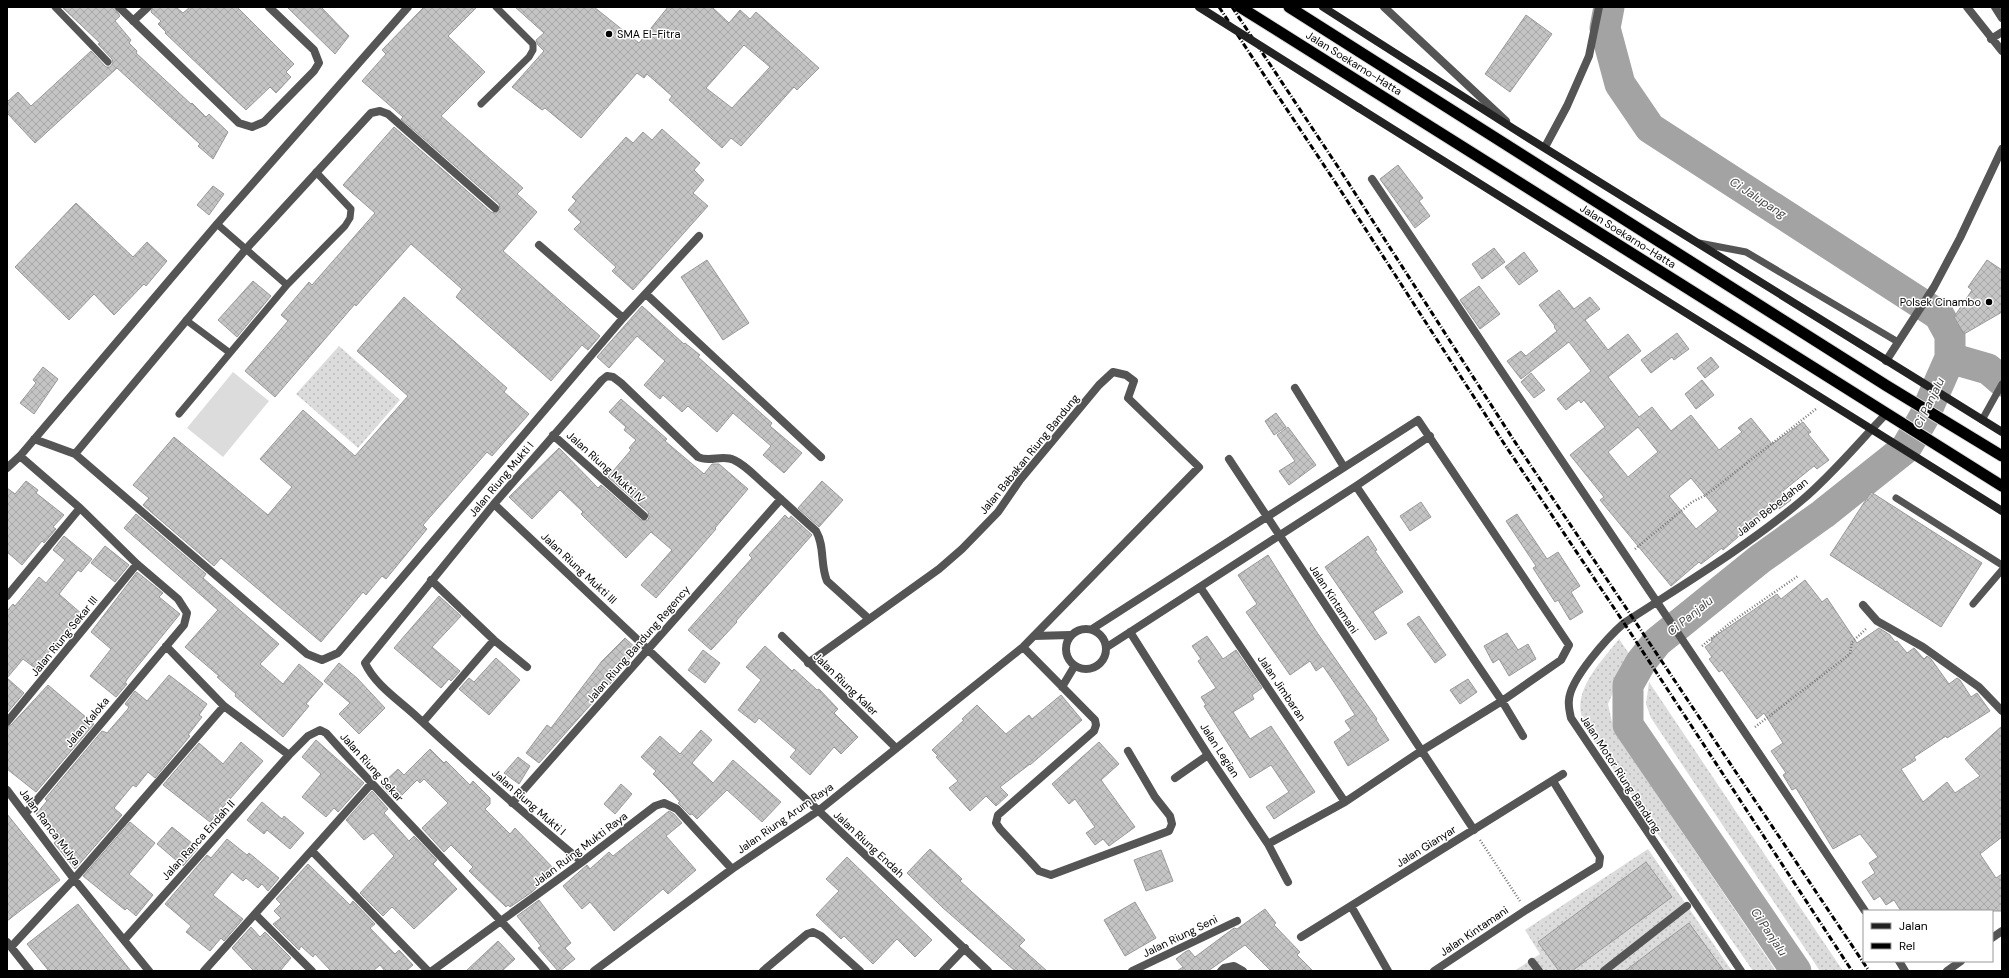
<svg xmlns="http://www.w3.org/2000/svg" width="2009" height="978" font-family="'DM Sans',sans-serif">
  <style>
    .grass { fill: url(#grass-dots) }
    .garden { fill: #dcdcdc }
    .lines { fill: none; stroke-linecap: round; stroke-linejoin: round }
    .river { stroke: #a3a3a3; stroke-width: 31 }
    .building { fill: url(#building-cross-hatch); stroke: #999; fill-rule: evenodd }
    .trunk-casing { stroke: #dbdbdb; stroke-width: 13 }
    .path { stroke: #777; stroke-width: 2.5; stroke-dasharray: 1 2; stroke-linecap: butt }
    .service { stroke: #555; stroke-width: 7 }
    .minor { stroke: #555; stroke-width: 8 }
    .secondary { stroke: #222; stroke-width: 8 }
    .trunk { stroke: #000; stroke-width: 11 }
    .rail { stroke: #000; stroke-width: 3; stroke-dasharray: 6 2 1 2; stroke-linecap: butt }
    .secondary-bridge { stroke: #222; stroke-width: 8 }
    .poi-dot { fill: #000; stroke: #fff; stroke-width: 1.5 }
    .labels { text-anchor: middle; stroke-width: 3; stroke-linejoin: round; paint-order: stroke }
    .poi-label { font-size: 11px; fill: #000; stroke: #fff; text-anchor: start }
    .street-label { font-size: 11px; fill: #000; stroke: #fff }
    .water-label { font-size: 12px; font-style: italic; fill: #444; stroke: #fff }
  </style>
  <defs>
    <pattern id="grass-dots" width="8" height="8" patternUnits="userSpaceOnUse"><rect width="8" height="8" fill="#dcdcdc"/><path d="M2 2h.1M6 6h.1" fill="none" stroke="#bbb" stroke-width="1.8" stroke-linecap="round"/></pattern>
    <pattern id="building-cross-hatch" width="8" height="8" patternUnits="userSpaceOnUse"><rect width="8" height="8" fill="#c4c4c4"/><path d="M0 0l8 8M0 8l8-8" fill="none" stroke="#a7a7a7"/></pattern>
  </defs>
  <rect width="100%" height="100%" fill="#fff"/>
  <path class="grass" d="M339,346L400,400L358,448L296,394Z
    M1619,639L1634,661L1619,679L1608,704L1614,731L1776,971H1753L1595,743C1591,735 1585,726 1582,718C1573,688 1603,660 1619,639Z
    M1649,682L1843,971H1820L1651,718L1646,704Z
    M1648,849L1732,971H1514L1540,954L1525,930Z"/>
  <path class="garden" d="M233,372L269,401L223,457L187,428Z"/>
  <g class="lines">
    <path class="river" d="M1609,7L1605,28L1620,84L1650,128L1939,315L1950,335V358L1924,417L1906,448L1823,514L1760,559L1657,642L1641,662L1628,685V725L1796,971
      M1950,358L1988,369L2002,381"/>
  </g>
  <path class="building" d="M62,7H114L120,16L115,21L131,40L129,43L137,51L136,53L191,104L192,103L206,117L209,114L228,132L213,159L198,146L200,144L117,68L35,143L7,113V102L18,92L31,106L91,51L106,67H110L113,63L112,59L98,44L100,43Z
    M153,7H176L183,13L190,7H237L294,64L286,72L291,77L276,93L270,87L246,110L165,33L166,32L158,24L161,21L151,12Z
    M287,7H321L349,36L335,54Z
    M424,7H477L448,36L485,72L441,116L523,188L517,194L537,212L503,251L600,336L588,350L582,345L551,381L456,297L462,289L411,244L356,306L355,304L275,397L245,371L288,321L281,315L309,282L312,285L375,213L343,185L394,127L491,212L496,213L500,209L499,204L401,119L403,117L362,81L386,54L382,50Z
    M515,7H594L639,43L668,7H712L729,23L740,10L750,19L756,12L819,68L797,90L794,87L741,146L731,138L722,148L669,100L672,96L647,74L644,78L637,73L581,138L545,108L542,110L512,87L544,51L538,45L536,40L544,33ZM744,45L770,67L732,108L706,88Z
    M1526,15L1552,34L1510,92L1485,74Z
    M662,129L700,163L694,170L704,180L693,193L708,206L633,290L612,271L616,267L574,229L581,222L568,210L576,201L572,197L626,137L633,143L643,132L652,140Z
    M1398,165L1423,198L1419,201L1430,216L1415,228L1380,179Z
    M213,186L224,194L209,215L197,205Z
    M76,203L133,257L147,242L167,261L146,286L144,284L114,315L94,294L69,320L15,267Z
    M1494,248L1505,262L1482,279L1472,264Z
    M1524,252L1538,271L1519,285L1505,267Z
    M707,260L749,323L723,340L681,277Z
    M1987,260L2002,270V312L1964,334L1954,317L1972,290L1968,287Z
    M253,281L271,296L237,337L218,320Z
    M1479,286L1500,314L1480,329L1460,300Z
    M1559,290L1574,309L1590,297L1600,309L1585,320L1608,350L1628,334L1641,351L1608,377L1639,417L1652,407L1671,431L1691,415L1719,450L1742,432L1738,428L1751,418L1772,444L1803,422L1811,432L1808,434L1829,460L1817,469L1814,466L1783,491L1791,500L1779,509L1776,504L1723,550L1722,548L1701,564L1699,562L1671,586L1600,500L1604,497L1570,455L1605,427L1584,400L1581,403L1579,400L1566,410L1557,399L1591,371L1569,342L1521,379L1507,361L1521,351L1526,356L1557,331L1554,327L1555,326L1539,305ZM1638,427L1658,452L1628,477L1608,452ZM1691,478L1718,511L1696,529L1669,496Z
    M404,297L507,388L504,392L529,414L492,456L487,452L423,525L427,529L386,579L382,576L366,595L363,592L321,642L221,558L214,566L143,505L149,498L133,485L174,437L268,515L292,487L260,459L303,410L355,456L408,396L357,351Z
    M642,306L684,344L685,343L700,355L698,357L772,423L770,426L802,453L784,473L763,455L771,446L733,413L717,432L688,406L682,412L663,395L660,399L644,385L665,361L637,336L609,368L597,357Z
    M1677,333L1689,349L1674,360L1672,357L1651,373L1641,360Z
    M1711,357L1719,367L1705,378L1697,368Z
    M43,367L58,379L34,414L20,403L36,383L33,380Z
    M1531,373L1545,390L1534,398L1521,382Z
    M1702,380L1714,395L1696,409L1685,394Z
    M621,399L667,439L665,441L704,474L712,464H719L748,489L715,528L716,529L656,598L641,585L672,550L651,532L626,558L581,514L583,512L560,490L532,519L509,497L559,448L598,488L601,485L641,520H648L649,517L648,512L608,477L631,450L629,448L636,440L624,430L626,427L609,412Z
    M1276,413L1286,427L1274,435L1265,421Z
    M1288,427L1316,465L1289,485L1279,471L1295,461L1277,435Z
    M26,481L38,490L36,493L64,515L53,527L56,529L44,543L42,541L22,565L7,552V488L15,494Z
    M822,481L843,500L819,527L798,508Z
    M1871,492L1982,563L1941,627L1830,555Z
    M1421,502L1431,517L1410,531L1400,516Z
    M136,514L206,574L203,578L279,644L260,664L283,684L299,664L323,684L306,704L309,706L283,737L235,696L236,694L217,677L219,676L185,647L218,610L124,528Z
    M1517,514L1547,559L1558,552L1580,586L1571,592L1583,612L1570,620L1558,600L1555,602L1533,568L1536,566L1506,521Z
    M785,515L789,519L791,516L812,535L736,621L737,622L711,650L688,630L752,558L749,555Z
    M64,536L92,559L81,572L78,570L59,594L83,615L66,636L64,634L35,668L23,659L7,678L24,693L7,713V611L13,604L15,606L39,577L46,583L65,560L53,550Z
    M1368,536L1377,550L1375,551L1403,592L1373,612L1387,633L1375,640L1325,567Z
    M105,546L129,565L115,582L91,563Z
    M1268,555L1316,631L1377,719L1376,720L1389,740L1348,766L1334,742L1351,730L1345,721L1355,715L1340,691L1323,666L1316,671L1310,661L1290,675L1246,612L1257,604L1238,575Z
    M137,572L163,593L159,597L180,614L128,678L125,683L127,684L116,697L90,676L111,649L91,632Z
    M1805,580L1822,602L1827,598L1857,643L1879,628L1890,635L1895,642L1897,641L1907,653L1914,648L1924,659L1927,656L1931,659L1949,684L1957,678L1960,680L1971,697L1977,693L1990,711L1947,738L1946,736L1914,757L1916,760L1901,769L1923,802L1947,782L1955,793L1980,776L1965,759L2002,726V837L1980,854L1996,878L2002,874V911H1901L1894,900L1886,905L1880,896L1874,900L1862,882L1875,873L1869,863L1878,857L1860,834L1833,849L1796,788L1792,790L1783,775L1786,773L1771,751L1783,743L1764,713L1757,719L1722,670L1719,672L1709,659L1712,657L1705,647L1712,642L1711,639L1777,594L1781,599Z
    M439,596L461,616L432,647L460,671L451,681L449,679L441,688L394,648Z
    M1419,616L1446,655L1435,663L1407,624Z
    M1507,633L1518,650L1528,644L1536,659L1509,676L1499,659L1493,663L1484,646Z
    M1207,636L1223,659L1236,650L1262,688L1252,695L1254,699L1233,712L1250,739L1271,726L1315,792L1274,819L1266,807L1289,792L1271,765L1250,778L1204,706L1206,705L1201,697L1216,688L1198,661L1201,659L1192,646Z
    M625,638L639,651L630,658L612,682L609,685L607,683L593,702L539,763L526,753L547,725L551,728L602,661Z
    M765,646L792,671L794,669L817,690L819,689L838,709L834,713L858,737L841,754L834,747L810,775L790,757L796,750L759,718L755,723L738,710L761,680L746,667Z
    M703,650L720,663L705,683L688,670Z
    M496,658L520,680L489,715L459,689L469,678L474,682Z
    M339,663L357,678L385,708L359,734L339,714L350,703L324,681Z
    M169,675L207,704L199,715L202,717L188,735L190,736L155,778L148,772L136,787L133,785L114,808L122,815L75,869L54,843L61,835L36,814L47,801L45,799L102,731L107,733L127,710L129,707L125,704L135,691L147,701Z
    M1468,679L1477,692L1460,704L1450,690Z
    M48,685L94,724L36,792L7,769V727L11,725Z
    M1061,695L1082,720L1030,765V764L1000,787L1008,795L996,806L986,796L970,811L949,788L958,781L936,757L938,756L932,750L964,720L962,719L977,705L1006,734L1029,715L1032,719Z
    M701,730L712,740L692,763L713,783L733,760L781,802L762,822L727,790L697,819L692,814L690,815L678,803L680,802L672,793L653,774L656,771L641,757L660,736L680,754Z
    M316,740L364,783L338,812L334,808L326,817L302,797L321,774L302,757Z
    M241,742L263,761L210,822L163,785L199,743L223,764Z
    M1099,742L1119,764L1101,780L1135,827L1109,846L1103,839L1095,845L1086,833L1095,827L1075,799L1069,804L1052,784Z
    M430,749L444,763L446,761L470,785L473,781L490,798V804L485,809L510,834L515,828L555,870L532,892L510,907L508,905L506,907L469,871L473,867L451,845L444,852L422,828L448,803L424,779L420,783L417,780L396,801L381,785L398,769L404,775Z
    M518,757L530,766L519,784L504,773Z
    M621,784L632,794L615,814L604,804Z
    M372,791L388,809L384,813L409,841L414,836L437,860L433,864L457,889L414,929L392,907L383,916L360,893L394,856L373,833L364,840L346,820Z
    M262,802L282,819L284,816L304,833L290,849L267,830L264,834L247,820Z
    M669,811L674,814L682,823L666,836L696,870L668,894L663,889L614,931L590,902L582,909L563,886L587,865L590,869L609,852L613,856Z
    M7,814L60,880L7,921Z
    M130,822L155,843L129,874L153,895L136,916L127,908L125,910L83,876Z
    M172,827L198,848L183,866L157,844Z
    M227,839L247,855L249,853L279,878L268,891L262,884L258,888L246,878L243,881L232,872L213,895L243,919L224,941L221,938L210,951L186,932L191,926L165,904L207,855L211,858Z
    M930,849L962,879L960,881L1025,940L1019,946L1047,971H1015L942,907L907,873Z
    M1161,850L1173,881L1146,891L1134,860Z
    M847,857L932,940L915,957L897,939L873,964L844,936L841,939L816,915L839,891L826,879Z
    M1646,862L1672,897L1572,971H1559L1538,942Z
    M308,864L350,905L353,901L375,924L370,928L395,954L399,950L413,965L406,971H385L380,965L373,971H331L315,954L313,957L301,946L299,950L273,924L281,918L274,911L281,904L276,899Z
    M539,900L571,943L565,948L575,959L560,971H558L538,948L541,946L517,916Z
    M1135,902L1156,938L1125,956L1104,920Z
    M78,904L92,922L131,971H49L27,944Z
    M1265,909L1276,923L1274,925L1300,952L1297,955L1313,971H1271L1245,945L1208,971H1177L1183,967L1176,959L1185,952L1189,950L1195,957L1234,928L1237,929Z
    M1689,923L1724,971H1625L1662,943Z
    M251,927L260,937L265,932L291,958L280,971H254L232,948Z
    M498,941L515,959L502,971H466Z"/>
  <g class="lines">
    <g class="trunk-casing">
      <path id="trunk" d="M1240,7L2002,486
        M1289,7L1887,386L2002,456"/>
    </g>
    <path class="path" d="M1635,549L1692,502L1706,495L1816,409
      M1702,646L1730,623L1798,576
      M1755,727L1850,654L1852,642L1867,628
      M1480,840L1520,901"/>
    <path class="service" d="M55,7L108,62
      M481,104L529,57L533,50V44L496,7
      M217,224L287,285L345,226L350,218L351,209L316,172
      M1699,243L1746,252L1898,342
      M186,320L230,353L287,285
      M179,414L230,353
      M1982,420L2002,384
      M1896,498L2002,565
      M1973,604L2002,570"/>
    <path class="minor" d="M119,7L239,123L252,127L264,122L314,71L319,63L314,50L269,7
      M1384,7L1506,121
      M1967,7L2002,51
      M1995,7L2002,18
      M133,21L148,7
      M1991,39L2002,32
      M1545,147L1567,106L1589,56L1599,7
      M1372,179L1865,911
      M495,208L388,114L380,111L371,113L246,249L75,454L307,654L322,660L338,653L623,318L699,236
      M539,245L623,318
      M646,294L821,457
      M1886,361L1934,287L1960,238L2002,149
      M1295,388L1344,467
      M553,435L644,516
      M34,439L75,454
      M20,456L80,508L137,564L178,599L187,613L184,625L26,813
      M1229,459L1474,830
      M7,468L20,456L217,224L408,7
      M1356,486L1502,701L1523,736
      M494,504L988,971
      M431,580L494,640L527,667
      M1200,587L1345,802
      M7,596L80,508
      M1863,605L1877,621L1923,647L1979,687L2002,711
      M1066 649a20 20 0 1 1 40 0a20 20 0 1 1-40 0Z
      M1092,629L1418,420L1569,645L1561,660L1502,701L1421,751L1345,802L1268,844
      M1130,632L1208,755L1268,844L1288,882
      M782,636L896,748
      M1034,636L1070,635
      M166,646L224,706L289,755L308,736L320,730L326,733C398,814 475,890 546,971
      M1023,647L1095,720L1096,725L1094,731L998,815L996,823L1000,829L1039,871L1051,875L1169,831L1172,824L1170,816L1155,797L1128,751
      M1107,647L1356,486L1430,436
      M1062,687L1074,667
      M7,722L137,564
      M423,722L494,640
      M1175,778L1208,755
      M7,790L74,879L149,971
      M512,803L781,499
      M312,851L428,971
      M582,862C526,815 471,767 417,717C400,701 375,685 365,663L494,504L602,380L607,376L613,377L621,383L698,457C710,463 722,454 734,460C745,465 754,475 763,483C781,499 798,515 816,531C825,546 820,565 827,581L869,619
      M1351,906L1388,971
      M255,914L312,971
      M1301,937L1563,774
      M1992,938L2002,931
      M124,940L289,755
      M7,942L30,971
      M11,947L74,879L224,706
      M1899,961L1905,971
      M1532,962L1539,971
      M204,971L371,784
      M432,971L582,862L655,806L664,803L677,809L732,869
      M594,971L732,869L818,811L1023,647L1199,467L1128,398L1134,381L1126,375L1113,372L1099,385L1020,480L998,512L962,549L939,569L808,663
      M763,971L807,934L813,932L821,936L860,971
      M943,971L965,948
      M1132,971L1237,921
      M1221,971L1224,968L1234,966L1243,971
      M1434,971L1526,910L1599,865L1600,857L1553,781
      M1604,971L1687,906
      M1741,971L1571,718C1570,713 1568,706 1569,700C1570,679 1608,637 1624,623C1684,584 1746,547 1801,501C1832,475 1858,443 1886,414
      M1947,971L1961,961"/>
    <path class="secondary" d="M1323,7L1514,129L2002,432
      M1359,108L2002,511"/>
    <use href="#trunk" class="trunk"/>
    <path class="rail" d="M1219,7L1339,188L1503,442L1624,623L1852,971
      M1232,7L1342,173L1513,439L1869,971"/>
    <path class="secondary-bridge" d="M1199,7L1359,108"/>
  </g>
  <g class="poi-dot">
    <circle cx="609" cy="34" r="4"/>
    <circle cx="1989" cy="302" r="4"/>
  </g>
  <g class="labels">
    <g class="poi-label">
      <text x="617" y="38">SMA El-Fitra</text>
      <text x="1981" y="306" text-anchor="end">Polsek Cinambo</text>
    </g>
    <g class="street-label">
      <text transform="translate(1354 63) rotate(32)" y="4">Jalan Soekarno-Hatta</text>
      <text transform="translate(1628 236) rotate(32)" y="4">Jalan Soekarno-Hatta</text>
      <text transform="translate(1029 454) rotate(-51)" y="4">Jalan Babakan Riung Bandung</text>
      <text transform="translate(606 467) rotate(42)" y="4">Jalan Riung Mukti IV</text>
      <text transform="translate(501 479) rotate(-50)" y="4">Jalan Riung Mukti I</text>
      <text transform="translate(1772 507) rotate(-38)" y="4">Jalan Bebedahan</text>
      <text transform="translate(579 568) rotate(43)" y="4">Jalan Riung Mukti III</text>
      <text transform="translate(1334 599) rotate(57)" y="4">Jalan Kintamani</text>
      <text transform="translate(64 636) rotate(-51)" y="4">Jalan Riung Sekar III</text>
      <text transform="translate(638 644) rotate(-49)" y="4">Jalan Riung Bandung Regency</text>
      <text transform="translate(846 684) rotate(44)" y="4">Jalan Riung Kaler</text>
      <text transform="translate(1282 688) rotate(56)" y="4">Jalan Jimbaran</text>
      <text transform="translate(87 722) rotate(-50)" y="4">Jalan Kaloka</text>
      <text transform="translate(1220 750) rotate(57)" y="4">Jalan Legian</text>
      <text transform="translate(372 767) rotate(48)" y="4">Jalan Riung Sekar</text>
      <text transform="translate(1621 774) rotate(57)" y="4">Jalan Motor Riung Bandung</text>
      <text transform="translate(529 802) rotate(41)" y="4">Jalan Riung Mukti I</text>
      <text transform="translate(785 818) rotate(-35)" y="4">Jalan Riung Arum Raya</text>
      <text transform="translate(50 827) rotate(53)" y="4">Jalan Ranca Mulya</text>
      <text transform="translate(198 840) rotate(-48)" y="4">Jalan Ranca Endah II</text>
      <text transform="translate(869 844) rotate(43)" y="4">Jalan Riung Endah</text>
      <text transform="translate(1426 846) rotate(-32)" y="4">Jalan Gianyar</text>
      <text transform="translate(580 849) rotate(-37)" y="4">Jalan Ruing Mukti Raya</text>
      <text transform="translate(1474 931) rotate(-34)" y="4">Jalan Kintamani</text>
      <text transform="translate(1180 936) rotate(-26)" y="4">Jalan Riung Seni</text>
    </g>
    <g class="water-label">
      <text transform="translate(1758 198) rotate(33)" y="4">Ci Jalupang</text>
      <text transform="translate(1929 403) rotate(-64)" y="4">Ci Panjalu</text>
      <text transform="translate(1690 616) rotate(-39)" y="4">Ci Panjalu</text>
      <text transform="translate(1769 932) rotate(56)" y="4">Ci Panjalu</text>
    </g>
  </g>
  <rect width="2009" height="978" fill="none" stroke="#000000" stroke-width="16"/>
  <rect x="1863" y="910" width="130" height="52" fill="#ffffff" stroke="#999999"/>
  <rect x="1871" y="923" width="20" height="6" fill="#222222" stroke="#999999"/>
  <text x="1899" y="930" font-size="12" fill="#000000">Jalan</text>
  <rect x="1871" y="943" width="20" height="6" fill="#000000" stroke="#999999"/>
  <text x="1899" y="950" font-size="12" fill="#000000">Rel</text>
</svg>
